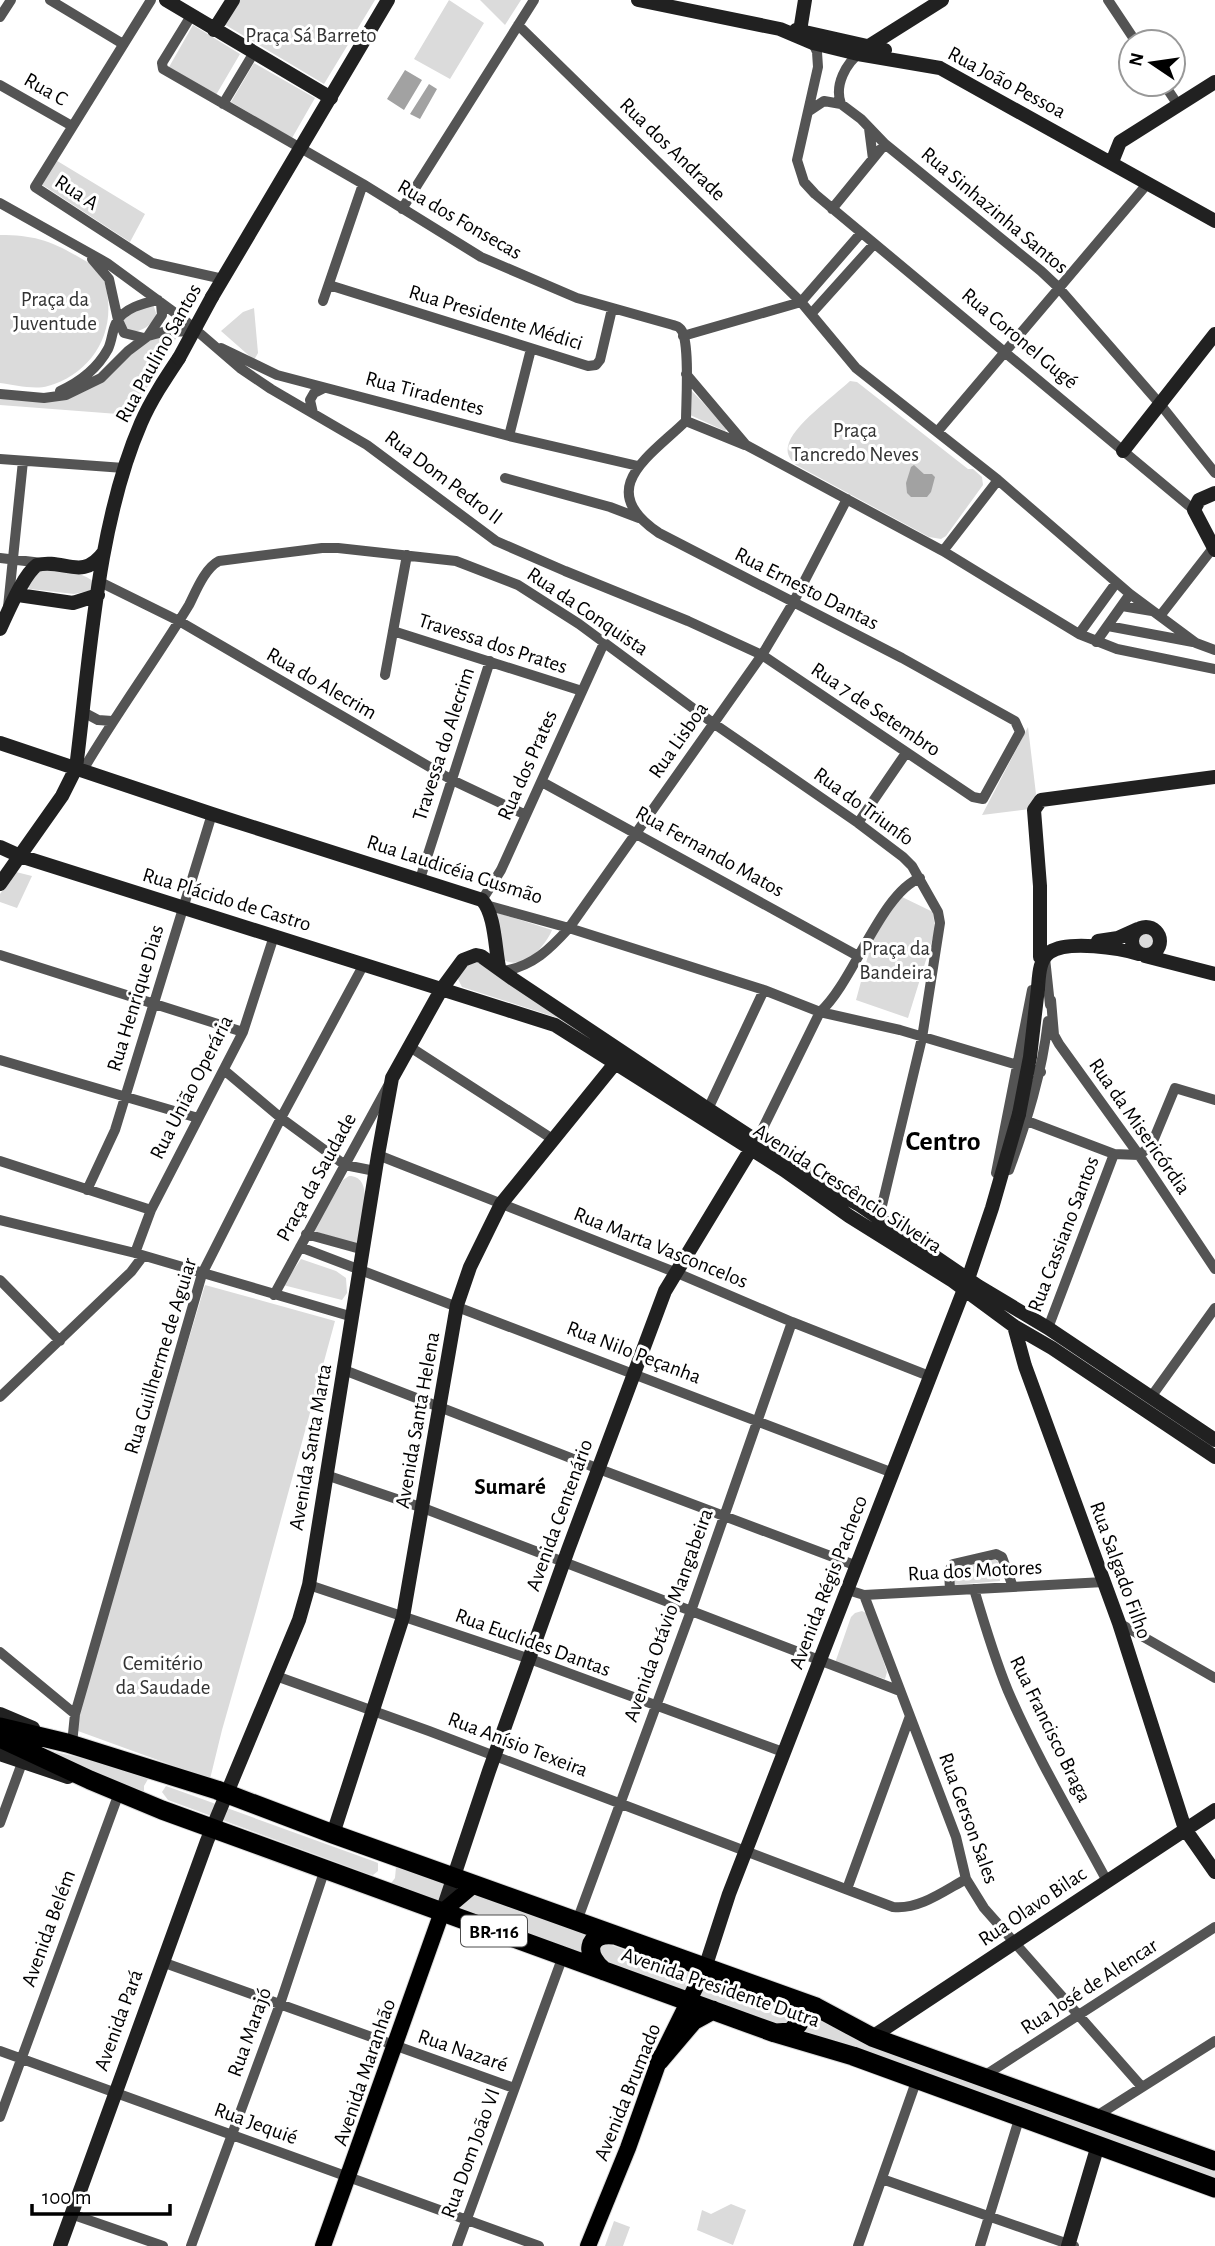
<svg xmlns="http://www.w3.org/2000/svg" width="1215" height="2246" font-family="'Alegreya Sans',sans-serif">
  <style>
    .green { fill: #dbdbdb }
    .water { fill: #a2a2a2 }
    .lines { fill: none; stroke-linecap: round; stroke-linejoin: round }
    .primary-casing { stroke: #dbdbdb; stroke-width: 18 }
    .highway-casing { stroke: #dbdbdb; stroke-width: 21 }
    .street { stroke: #545454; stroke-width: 10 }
    .secondary { stroke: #212121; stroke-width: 14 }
    .primary { stroke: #000; stroke-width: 16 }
    .highway { stroke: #000; stroke-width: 19 }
    .secondary-bridge { stroke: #212121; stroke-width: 14 }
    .labels { text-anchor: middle; stroke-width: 6; stroke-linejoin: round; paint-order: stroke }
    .shield { fill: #fff; stroke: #4c4c4c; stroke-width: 2 }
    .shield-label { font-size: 19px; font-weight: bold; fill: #000 }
    .park-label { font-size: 21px; fill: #323232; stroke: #fff }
    .street-label { font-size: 21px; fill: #000; stroke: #fff }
    .neighbourhood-label { font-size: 23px; font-weight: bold; fill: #000; stroke: #fff }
    .district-label { font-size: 28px; font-weight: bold; fill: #000; stroke: #fff }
  </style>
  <rect width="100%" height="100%" fill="#fff"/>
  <path class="green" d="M239,0H375L324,84L224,24Z
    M449,0L484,23L450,79L414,59Z
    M480,0H521L505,25Z
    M193,25L240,54L216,95L169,67Z
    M254,63L315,98L292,138L231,102Z
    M54,159L145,214L130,242L41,184Z
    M0,235C32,235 49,240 77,256C82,259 90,263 95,267C105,276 107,289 108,301C112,341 86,376 48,386C35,390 14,385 0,383Z
    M153,304L157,316C150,327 137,335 124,331L121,318Z
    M254,308L258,353L254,360L221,331L243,312Z
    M178,335L131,415L0,405V398L80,393L130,351L155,336Z
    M850,381L857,382L968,469H973L982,477L983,485L946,536L941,539L929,537L796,465C791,460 786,455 788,446C792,426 834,396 850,381Z
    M689,388L727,428L725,431L688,414Z
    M41,568C59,569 77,570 93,581V590L74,594L30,589L27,587Z
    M1028,727L1036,794L1030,809L982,815Z
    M16,872L32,876L17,908L0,902V894Z
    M900,896L933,912L935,931L908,1018L856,1000L872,941Z
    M492,911L552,930C545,947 523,971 504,960Z
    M1145,927C1160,929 1164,943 1154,953L1133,948V934L1138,929Z
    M462,962H482L612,1048L592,1041L558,1018L462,987L456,975Z
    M349,1176C377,1176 360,1226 357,1244L313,1231L343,1180Z
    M301,1259L336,1271L346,1278L347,1293L342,1300L283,1285Z
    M205,1285L335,1321L256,1611L222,1730L210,1779L78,1731V1709Z
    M994,1558L998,1562L1000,1581L954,1585V1569Z
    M862,1611L868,1614L887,1672L885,1679L835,1663L851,1617L855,1613Z
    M51,1751L151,1774L144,1786V1795L103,1778Z
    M166,1786L373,1861L378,1863V1871L373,1875L368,1874L168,1800L162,1792Z
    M396,1867L449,1883L441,1905L389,1886L395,1878Z
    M483,1893L590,1933L582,1955L450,1910L472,1896Z
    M609,1944L614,1946L698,1976L688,1995L604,1965L598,1950L603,1945Z
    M708,1981L793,2011L790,2029L698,1999Z
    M809,2013L1215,2169V2179L803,2034L809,2021Z
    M731,2204L746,2210L733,2245L697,2230L702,2210L711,2214Z
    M614,2221L630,2227L623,2246H605Z"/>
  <path class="water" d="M405,70L422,80L404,110L387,99Z
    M429,84L437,89L420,119L410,114Z
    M914,465L924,474H932L935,477L931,492L927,497H911L907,493L906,483L911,467Z"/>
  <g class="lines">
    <g class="primary-casing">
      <path id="primary" d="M323,2246L442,1912L475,1884
        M588,2246L628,2148L659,2061L705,1968"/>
    </g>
    <g class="highway-casing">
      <path id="highway" d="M0,1727L67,1743L217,1790L333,1834L816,2007L872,2037L1215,2161
        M0,1738L90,1780L162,1810L775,2033L853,2056L1215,2188
        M604,1971C584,1956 586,1932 614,1935
        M776,2033L791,2032L799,2023L798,2009L787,1997
        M659,2061L693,2021L713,2010"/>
    </g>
    <path class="street" d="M50,0L123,44
      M151,0L35,187L152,263L223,279
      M1108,0L1136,42
      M0,17L11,0
      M518,25L801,302L856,368L998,480L1130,594L1196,643L1215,650
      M813,43L817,52L818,67L797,160L804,182L815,194L1194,510
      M1164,84L1178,105
      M0,85L72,126
      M223,104L253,54
      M841,104C834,85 846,63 861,52
      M809,111L824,101L841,104L861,119L885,144L1041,271L1058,287L1160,404L1215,473
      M869,128L873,159
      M0,203L107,263L182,318L240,368L271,389L367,445L496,541L565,571L688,621L762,655L973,797L983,799L1020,732L1015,721L902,658L659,533C593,489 650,456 686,421C686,402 690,346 682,331C679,326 678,327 673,325L577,298L481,257L363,184L163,69L162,63L191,16
      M402,209L534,0
      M832,209L885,144
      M92,259L109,279L118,320L124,333L144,338
      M329,285L588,366L596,365L600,360L612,309
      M323,301L363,184
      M801,302L861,233
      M811,314L874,244
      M148,336L162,315L161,303
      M683,336L801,302
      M221,348L277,375L509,436L638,466
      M686,374L746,445L943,551L1079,634L1117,649L1215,669
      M60,391C80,382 97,369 108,349C112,341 112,331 116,323C123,308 144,303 158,300
      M0,394L44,398L66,395L101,378L128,351L148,336L163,332L198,331
      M313,413L310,400L314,393L324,388
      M686,421L745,445
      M937,432L1148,183
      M509,436L531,349
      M0,459L124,468
      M505,478L610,507L639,518
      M943,551L998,480
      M0,558L42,563
      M100,582L179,621L452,780L526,815
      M1122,606L1152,611
      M8,607L23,461
      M1160,616L1213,548
      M1108,626L1193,642
      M393,631L582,691
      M1079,634L1116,583
      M1096,642L1130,594
      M385,675L407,555
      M83,712L98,720L112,721
      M83,770C116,714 155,661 189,605C196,591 205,568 219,561L322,548H338L456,561L518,585L579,624L713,723L858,823L903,857L912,866L938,912L940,923L922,1038L879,1218
      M542,782L858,956
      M858,823L906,753
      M420,879L490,661
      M482,900L501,870L604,643
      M486,905L569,928L764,990L820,1012L900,1030L1041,1072
      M0,955L243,1032
      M1045,958L1050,1005
      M504,971C533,966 550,949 569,928L762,655L793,603L847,499
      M1051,1000L1054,1035L1059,1044L1139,1155L1215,1269
      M410,1047L554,1140
      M0,1060L198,1118
      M224,1070L281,1118L345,1165L375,1171
      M708,1109L764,990
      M1027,1121L1114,1154L1139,1155
      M757,1140L820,1012C853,983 881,893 920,878
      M378,1155L677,1273L792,1322L929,1376
      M1139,1155L1151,1146L1175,1088L1215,1100
      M0,1161L151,1210
      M1009,1170C1027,1121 1042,1073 1048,1021
      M996,1173L1032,990
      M87,1190L115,1130L212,814
      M0,1220L135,1253L353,1317
      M306,1234L364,1250
      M300,1247L893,1473
      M135,1253L151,1210L243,1032L274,936
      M0,1280L60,1341
      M274,1295L388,1086
      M1048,1328L1114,1154
      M344,1370L599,1469L857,1566
      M0,1397L131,1272L143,1256
      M1151,1397L1215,1308
      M326,1475L423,1508L900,1691
      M309,1585L530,1659L783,1752
      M974,1589C984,1623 994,1657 1008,1691C1036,1756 1073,1818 1107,1881
      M848,1590L864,1595L1104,1582
      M950,1590L949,1571L953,1564L996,1554L1002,1557L1013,1587
      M864,1595L956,1837L966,1879L984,1908L1142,2087
      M1119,1623L1215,1678
      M0,1652L75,1714
      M276,1676L429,1731L893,1907C919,1910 944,1891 966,1879
      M72,1744L75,1714L202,1274L281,1118L364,964
      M0,1823L22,1763
      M847,1889L910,1716
      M577,1921L691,1611L792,1322
      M162,1962L514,2088
      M0,2051L539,2246
      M984,2076L1215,1927
      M0,2117L119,1793
      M1095,2117L1215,2041
      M882,2179L1074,2246
      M71,2214L163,2246
      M191,2246L280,2004L325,1869
      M457,2246L563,1956
      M858,2246L917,2079
      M980,2246L1020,2116"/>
    <path class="secondary" d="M166,0L331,98
      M638,0L780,29L813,43L858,54L940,68L1215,221
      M214,30L233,0
      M796,30L885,50
      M800,31L805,0
      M869,46L942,0
      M1112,162L1120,142L1215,82
      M212,297L388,0
      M1123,451L1215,334
      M1215,493L1199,500L1194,510L1215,550
      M18,595L73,603L98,595
      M0,629C8,612 23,575 37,565C64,558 82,582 104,552
      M0,743L212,814L482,900C495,914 495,948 499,967
      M0,847L20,856L555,1025L784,1170L849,1216L953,1281L1014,1326L1052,1348L1215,1457
      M0,884L62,796L76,768C90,658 97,524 141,423C151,400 165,379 179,358
      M1132 941a14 14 0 1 1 28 0a14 14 0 1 1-28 0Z
      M1098,941L1118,938L1138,929
      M1145,956L1215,974
      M1040,957V886L1034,810L1041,800L1215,777
      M1038,988C1039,976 1039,959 1050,952C1068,940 1120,948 1139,954
      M1014,1326L1025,1366L1119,1623L1185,1829L1215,1872
      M0,1714L33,1728
      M0,1754L68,1777
      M333,1834L403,1617L457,1305L470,1267L501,1204L621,1056
      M442,1912L489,1771L568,1550L665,1291L751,1149
      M705,1968L729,1894L968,1279L992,1208L1019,1114
      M872,2037L1215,1810
      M60,2246L207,1841L299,1620L309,1585L378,1155L392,1078L441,990L463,960L476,955L481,956L513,979L708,1109L829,1188L858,1204L978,1286L1048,1328L1215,1440
      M1068,2246L1098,2145"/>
    <use href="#primary" class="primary"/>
    <use href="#highway" class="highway"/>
    <path class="secondary-bridge" d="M179,358L212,297
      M1019,1114L1030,1057L1038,988"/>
  </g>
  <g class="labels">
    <rect class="shield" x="461" y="1915.5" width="66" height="31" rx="5"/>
    <g class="shield-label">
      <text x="494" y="1938">BR-116</text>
    </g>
    <g class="park-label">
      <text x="311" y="42">Praça Sá Barreto</text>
      <text x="55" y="306">Praça da<tspan x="55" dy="24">Juventude</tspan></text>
      <text x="855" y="437">Praça<tspan x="855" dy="24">Tancredo Neves</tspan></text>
      <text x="896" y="955">Praça da<tspan x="896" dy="24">Bandeira</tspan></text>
      <text x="163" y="1670">Cemitério<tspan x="163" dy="24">da Saudade</tspan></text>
    </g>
    <g class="street-label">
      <text transform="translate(1007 82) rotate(28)" y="7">Rua João Pessoa</text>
      <text transform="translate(46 89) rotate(30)" y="7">Rua C</text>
      <text transform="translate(673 149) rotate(44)" y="7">Rua dos Andrade</text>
      <text transform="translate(77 192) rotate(33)" y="7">Rua A</text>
      <text transform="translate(995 210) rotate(40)" y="7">Rua Sinhazinha Santos</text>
      <text transform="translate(460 219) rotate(30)" y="7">Rua dos Fonsecas</text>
      <text transform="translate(496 317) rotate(17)" y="7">Rua Presidente Médici</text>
      <text transform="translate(1020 338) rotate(40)" y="7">Rua Coronel Gugé</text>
      <text transform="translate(158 353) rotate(-61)" y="7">Rua Paulino Santos</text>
      <text transform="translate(425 393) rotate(15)" y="7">Rua Tiradentes</text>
      <text transform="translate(444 477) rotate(37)" y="7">Rua Dom Pedro II</text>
      <text transform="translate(807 588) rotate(27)" y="7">Rua Ernesto Dantas</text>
      <text transform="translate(588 611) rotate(34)" y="7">Rua da Conquista</text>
      <text transform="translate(493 643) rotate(18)" y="7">Travessa dos Prates</text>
      <text transform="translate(322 683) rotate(30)" y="7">Rua do Alecrim</text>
      <text transform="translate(876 709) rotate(34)" y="7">Rua 7 de Setembro</text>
      <text transform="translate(678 740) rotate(-55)" y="7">Rua Lisboa</text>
      <text transform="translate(443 744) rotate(-72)" y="7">Travessa do Alecrim</text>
      <text transform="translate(527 765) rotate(-66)" y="7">Rua dos Prates</text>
      <text transform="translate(864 806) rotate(36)" y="7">Rua do Triunfo</text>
      <text transform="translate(710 851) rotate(29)" y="7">Rua Fernando Matos</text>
      <text transform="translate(455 869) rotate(18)" y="7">Rua Laudicéia Gusmão</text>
      <text transform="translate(227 899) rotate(17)" y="7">Rua Plácido de Castro</text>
      <text transform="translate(135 998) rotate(-73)" y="7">Rua Henrique Dias</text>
      <text transform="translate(191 1087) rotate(-63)" y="7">Rua União Operária</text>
      <text transform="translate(1140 1126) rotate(55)" y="7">Rua da Misericórdia</text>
      <text transform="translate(316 1177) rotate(-61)" y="7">Praça da Saudade</text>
      <text transform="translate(848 1188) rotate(33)" y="7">Avenida Crescêncio Silveira</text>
      <text transform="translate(1063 1234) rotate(-69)" y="7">Rua Cassiano Santos</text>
      <text transform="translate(661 1247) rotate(22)" y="7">Rua Marta Vasconcelos</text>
      <text transform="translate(634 1352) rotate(21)" y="7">Rua Nilo Peçanha</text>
      <text transform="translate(160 1356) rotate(-73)" y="7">Rua Guilherme de Aguiar</text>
      <text transform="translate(417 1420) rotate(-80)" y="7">Avenida Santa Helena</text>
      <text transform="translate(310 1447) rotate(-80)" y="7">Avenida Santa Marta</text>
      <text transform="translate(559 1515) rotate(-70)" y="7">Avenida Centenário</text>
      <text transform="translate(975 1570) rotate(-3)" y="7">Rua dos Motores</text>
      <text transform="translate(1121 1570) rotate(70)" y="7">Rua Salgado Filho</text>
      <text transform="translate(828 1582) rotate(-69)" y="7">Avenida Régis Pacheco</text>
      <text transform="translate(668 1615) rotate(-70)" y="7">Avenida Otávio Mangabeira</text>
      <text transform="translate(533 1642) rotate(20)" y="7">Rua Euclides Dantas</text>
      <text transform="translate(1051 1729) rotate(64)" y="7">Rua Francisco Braga</text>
      <text transform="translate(518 1744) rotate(21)" y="7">Rua Anísio Texeira</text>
      <text transform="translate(969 1818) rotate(70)" y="7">Rua Gerson Sales</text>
      <text transform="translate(1032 1906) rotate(-34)" y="7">Rua Olavo Bilac</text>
      <text transform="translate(48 1928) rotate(-70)" y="7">Avenida Belém</text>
      <text transform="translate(1089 1986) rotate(-33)" y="7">Rua José de Alencar</text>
      <text transform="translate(721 1987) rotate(19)" y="7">Avenida Presidente Dutra</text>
      <text transform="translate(118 2020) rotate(-70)" y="7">Avenida Pará</text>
      <text transform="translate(249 2032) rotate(-70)" y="7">Rua Marajó</text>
      <text transform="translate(463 2050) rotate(19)" y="7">Rua Nazaré</text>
      <text transform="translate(364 2072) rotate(-71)" y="7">Avenida Maranhão</text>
      <text transform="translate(627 2092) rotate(-68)" y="7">Avenida Brumado</text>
      <text transform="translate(256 2123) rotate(20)" y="7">Rua Jequié</text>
      <text transform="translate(470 2153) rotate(-70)" y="7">Rua Dom João VI</text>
    </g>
    <g class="neighbourhood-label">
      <text x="510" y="1494">Sumaré</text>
    </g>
    <g class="district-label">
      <text x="943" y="1150">Centro</text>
    </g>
  </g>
  <g transform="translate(1152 63) rotate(283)"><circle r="33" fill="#ffffff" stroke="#999999" stroke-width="2"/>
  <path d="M0-5L12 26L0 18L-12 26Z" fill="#000000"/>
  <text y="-10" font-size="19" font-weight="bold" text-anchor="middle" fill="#000000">N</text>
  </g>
  <path d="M32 2204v10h138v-10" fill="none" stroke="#000000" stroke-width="3.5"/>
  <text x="42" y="2204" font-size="21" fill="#000000" stroke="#ffffff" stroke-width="5" paint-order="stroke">100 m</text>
</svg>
